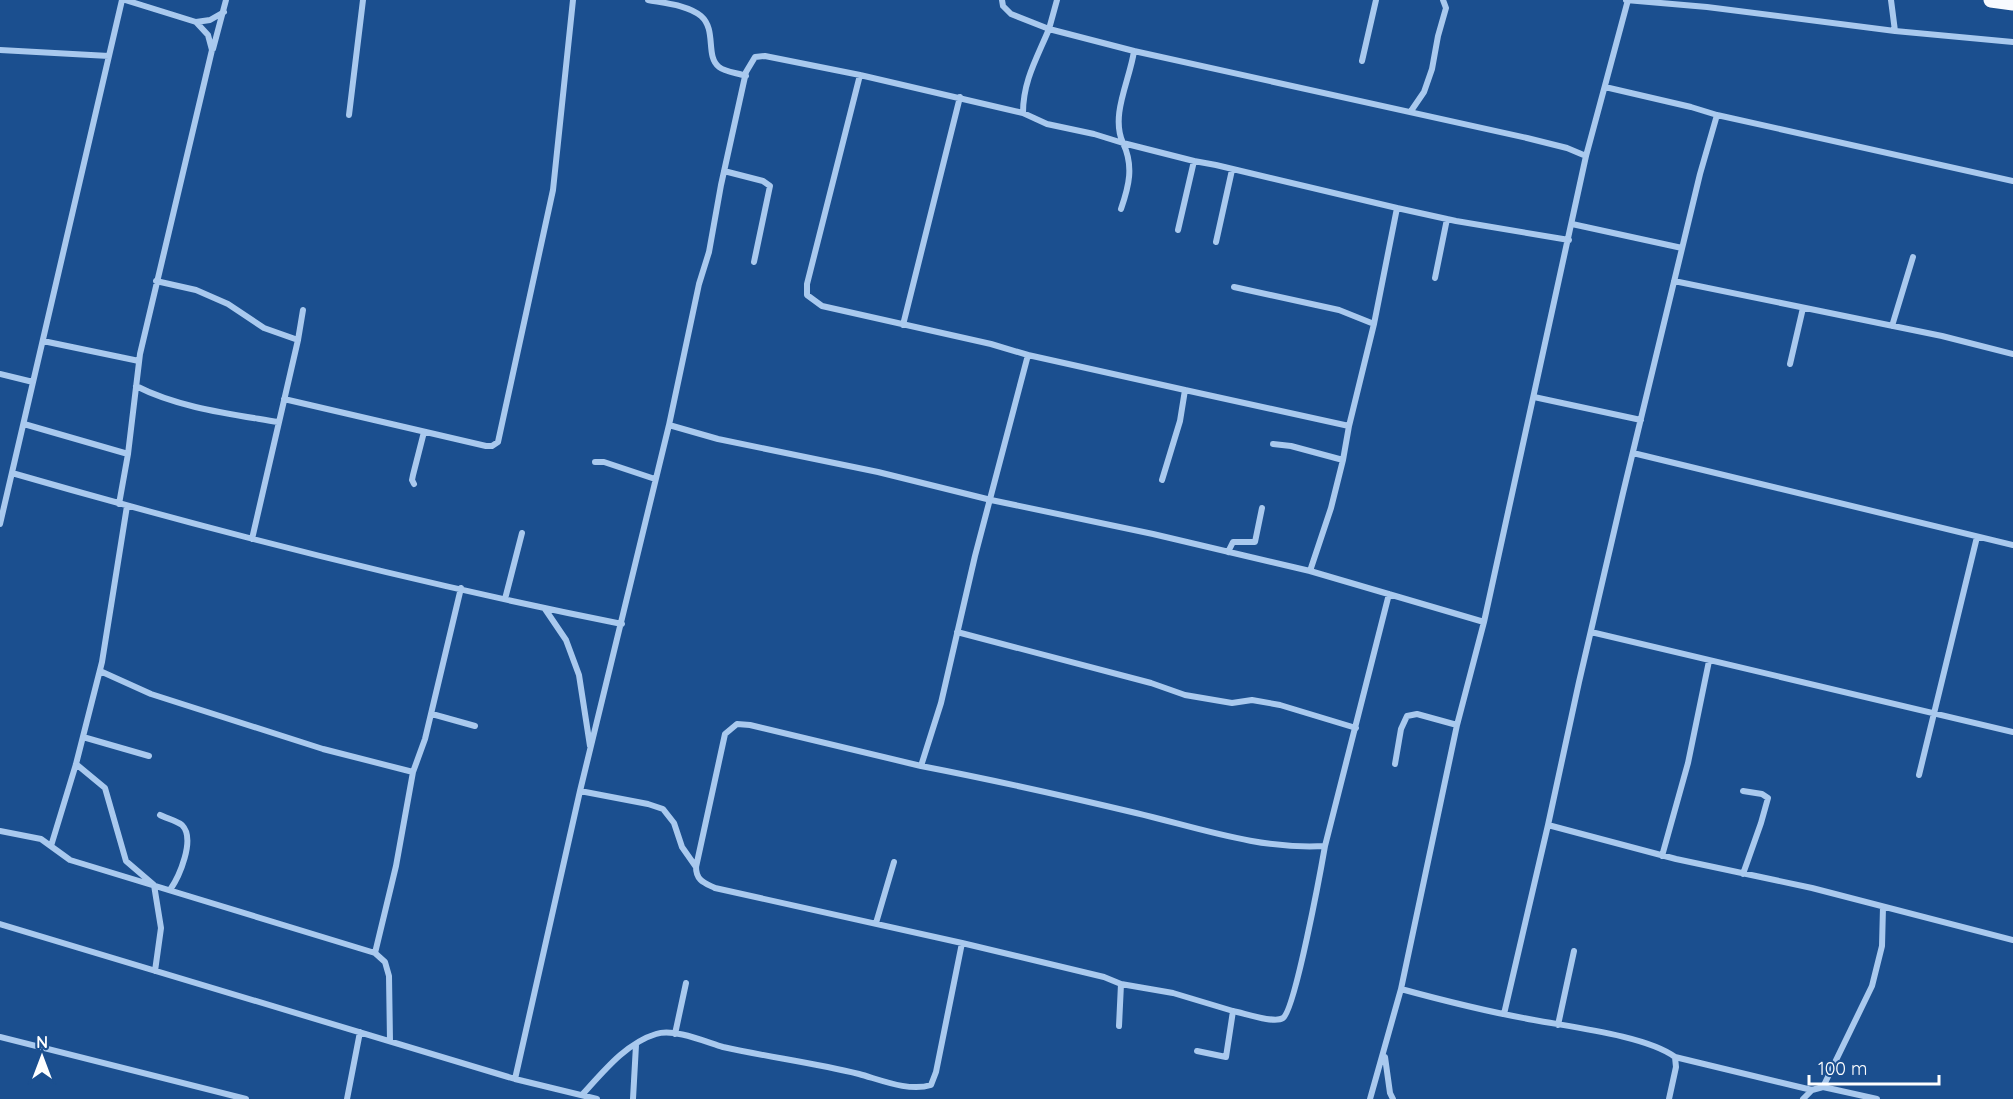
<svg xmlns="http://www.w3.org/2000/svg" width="2013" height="1099" font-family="Quicksand,sans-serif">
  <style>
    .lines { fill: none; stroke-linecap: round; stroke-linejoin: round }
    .minor { stroke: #a9c9ee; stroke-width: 6 }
    .trunk { stroke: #f8faff; stroke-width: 15 }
  </style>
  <rect width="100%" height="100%" fill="#1b4f8f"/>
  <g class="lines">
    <path class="minor" d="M648,0C664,3 688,5 701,16C717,30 705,56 719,67C725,72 738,73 746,76
      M1002,0L1003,6L1011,14L1049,29C1037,58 1023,81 1023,113
      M1057,0L1049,29L1134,51
      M1626,0L1707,7L1895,31L2013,42
      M1891,0L1895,31
      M196,22L210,20L224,12
      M213,49L226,0
      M0,50L109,56
      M1362,61L1376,0
      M860,75L807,284V295L822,306L991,344L1028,355
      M1605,87L1691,107L1717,115L2013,181
      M1411,111L1424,92L1432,69L1438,36L1446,8L1443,0
      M349,115L363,0
      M1194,161L1216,165L1397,208
      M724,171L763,181L770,186L754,262
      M1572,224L1682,248
      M1178,230L1194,161L1123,143C1110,115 1130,80 1134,51L1527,138L1567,148L1586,156
      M1216,242L1232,170
      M1435,278L1447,219
      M156,281L196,290L228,304L264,328L298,340
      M1674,281L1942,336L2013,354
      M1234,287L1339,310L1374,324
      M903,325L960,97
      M1892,326L1913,257
      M43,341L139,361
      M1790,364L1803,308
      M0,374L33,382
      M136,386C179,408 231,414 278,422
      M1534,397L1641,420
      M284,399L486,446H492L498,442L553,190L573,0
      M24,424L128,454
      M669,425L699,284L709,252L721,185L746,72L755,57L765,56L860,75L1023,113L1047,124L1094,134L1123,143C1134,166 1129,186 1121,209
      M1273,444L1291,446L1343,460
      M1633,453L2013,545
      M595,462H604L655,479
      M12,473C213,531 417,583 622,624
      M1162,480L1180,421L1185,390L1349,426
      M414,484L412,480L413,475L424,432
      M119,504L128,454L140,354L212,50L208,35L196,22L125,0
      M0,524L122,0
      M252,539L298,340L303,310
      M1228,552L1233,542H1255L1262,508
      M1310,571L1331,508L1343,460L1349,426L1374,324L1397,208L1456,221L1569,240
      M505,599L522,533
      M545,609L566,640L579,675L590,746
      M957,632L1151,683L1185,695L1232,703L1252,700L1280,705L1356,728
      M1591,632L2013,732
      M100,671L151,694L323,749L413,772
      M432,714L475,726
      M83,737L149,756
      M76,764L105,788L126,861L154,885L161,928L155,971
      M1395,764L1401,729L1407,716L1417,714L1457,725
      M921,766C993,780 1065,796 1136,813C1199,828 1260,850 1325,846L1389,594
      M1919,775L1977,537
      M580,791L648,804L663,809L674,823L682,847L696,867
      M160,815C166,818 177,821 182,825C196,839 179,877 170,890
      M1548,825L1676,859L1812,888L2013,940
      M0,831L41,839L70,860L375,953L385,962L389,976L390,1041
      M51,846L76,764L102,662L127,506
      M1662,856L1688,763L1709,661
      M1743,874L1761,823L1768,798L1762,794L1743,791
      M876,923L894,862
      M0,924L515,1079L597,1099
      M962,943L1104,977L1121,984L1119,1026
      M375,953L396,866L413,772L425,739L461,588
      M1121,984L1173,993L1233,1011L1226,1057L1197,1051
      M1401,989C1445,1001 1489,1012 1534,1020C1571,1027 1647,1036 1675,1057L1812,1090
      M1233,1011C1244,1013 1274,1024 1283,1018C1295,1010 1321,869 1325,846
      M1504,1014L1548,825L1579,682L1623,493L1700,174L1717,115
      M1558,1025L1574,951
      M675,1034L686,983
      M0,1037L246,1099
      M1385,1057L1390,1093L1393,1099
      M515,1079L580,791L669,425L718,439L878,472L991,500L1153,534L1310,571L1484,622
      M1823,1087L1872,986L1882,946L1883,907
      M582,1095C603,1072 626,1043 656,1034C674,1028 706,1042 723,1047C768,1057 814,1063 859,1074C881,1080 909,1092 931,1085L936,1072L962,943L715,888C705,883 696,881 696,867L725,734L737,724L750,725L921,766L941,703L975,556L1028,355L1185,390
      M347,1099L360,1032
      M633,1099L636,1045
      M1370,1099L1401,989L1457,725L1484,622L1586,156L1628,0
      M1669,1099L1676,1067L1675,1057
      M1803,1099L1812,1090L1823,1087L1877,1099"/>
    <path class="trunk" d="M1991,0L2013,3"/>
  </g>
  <g transform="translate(42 1057)" stroke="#1b4f8f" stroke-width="4.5" paint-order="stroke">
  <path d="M0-4.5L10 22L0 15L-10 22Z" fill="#ffffff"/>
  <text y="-9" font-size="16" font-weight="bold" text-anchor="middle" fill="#ffffff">N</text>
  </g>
  <path d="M1809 1075v9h130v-9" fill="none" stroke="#ffffff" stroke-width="3"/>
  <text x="1818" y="1075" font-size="18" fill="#ffffff" stroke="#1b4f8f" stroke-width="4.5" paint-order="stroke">100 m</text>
</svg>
